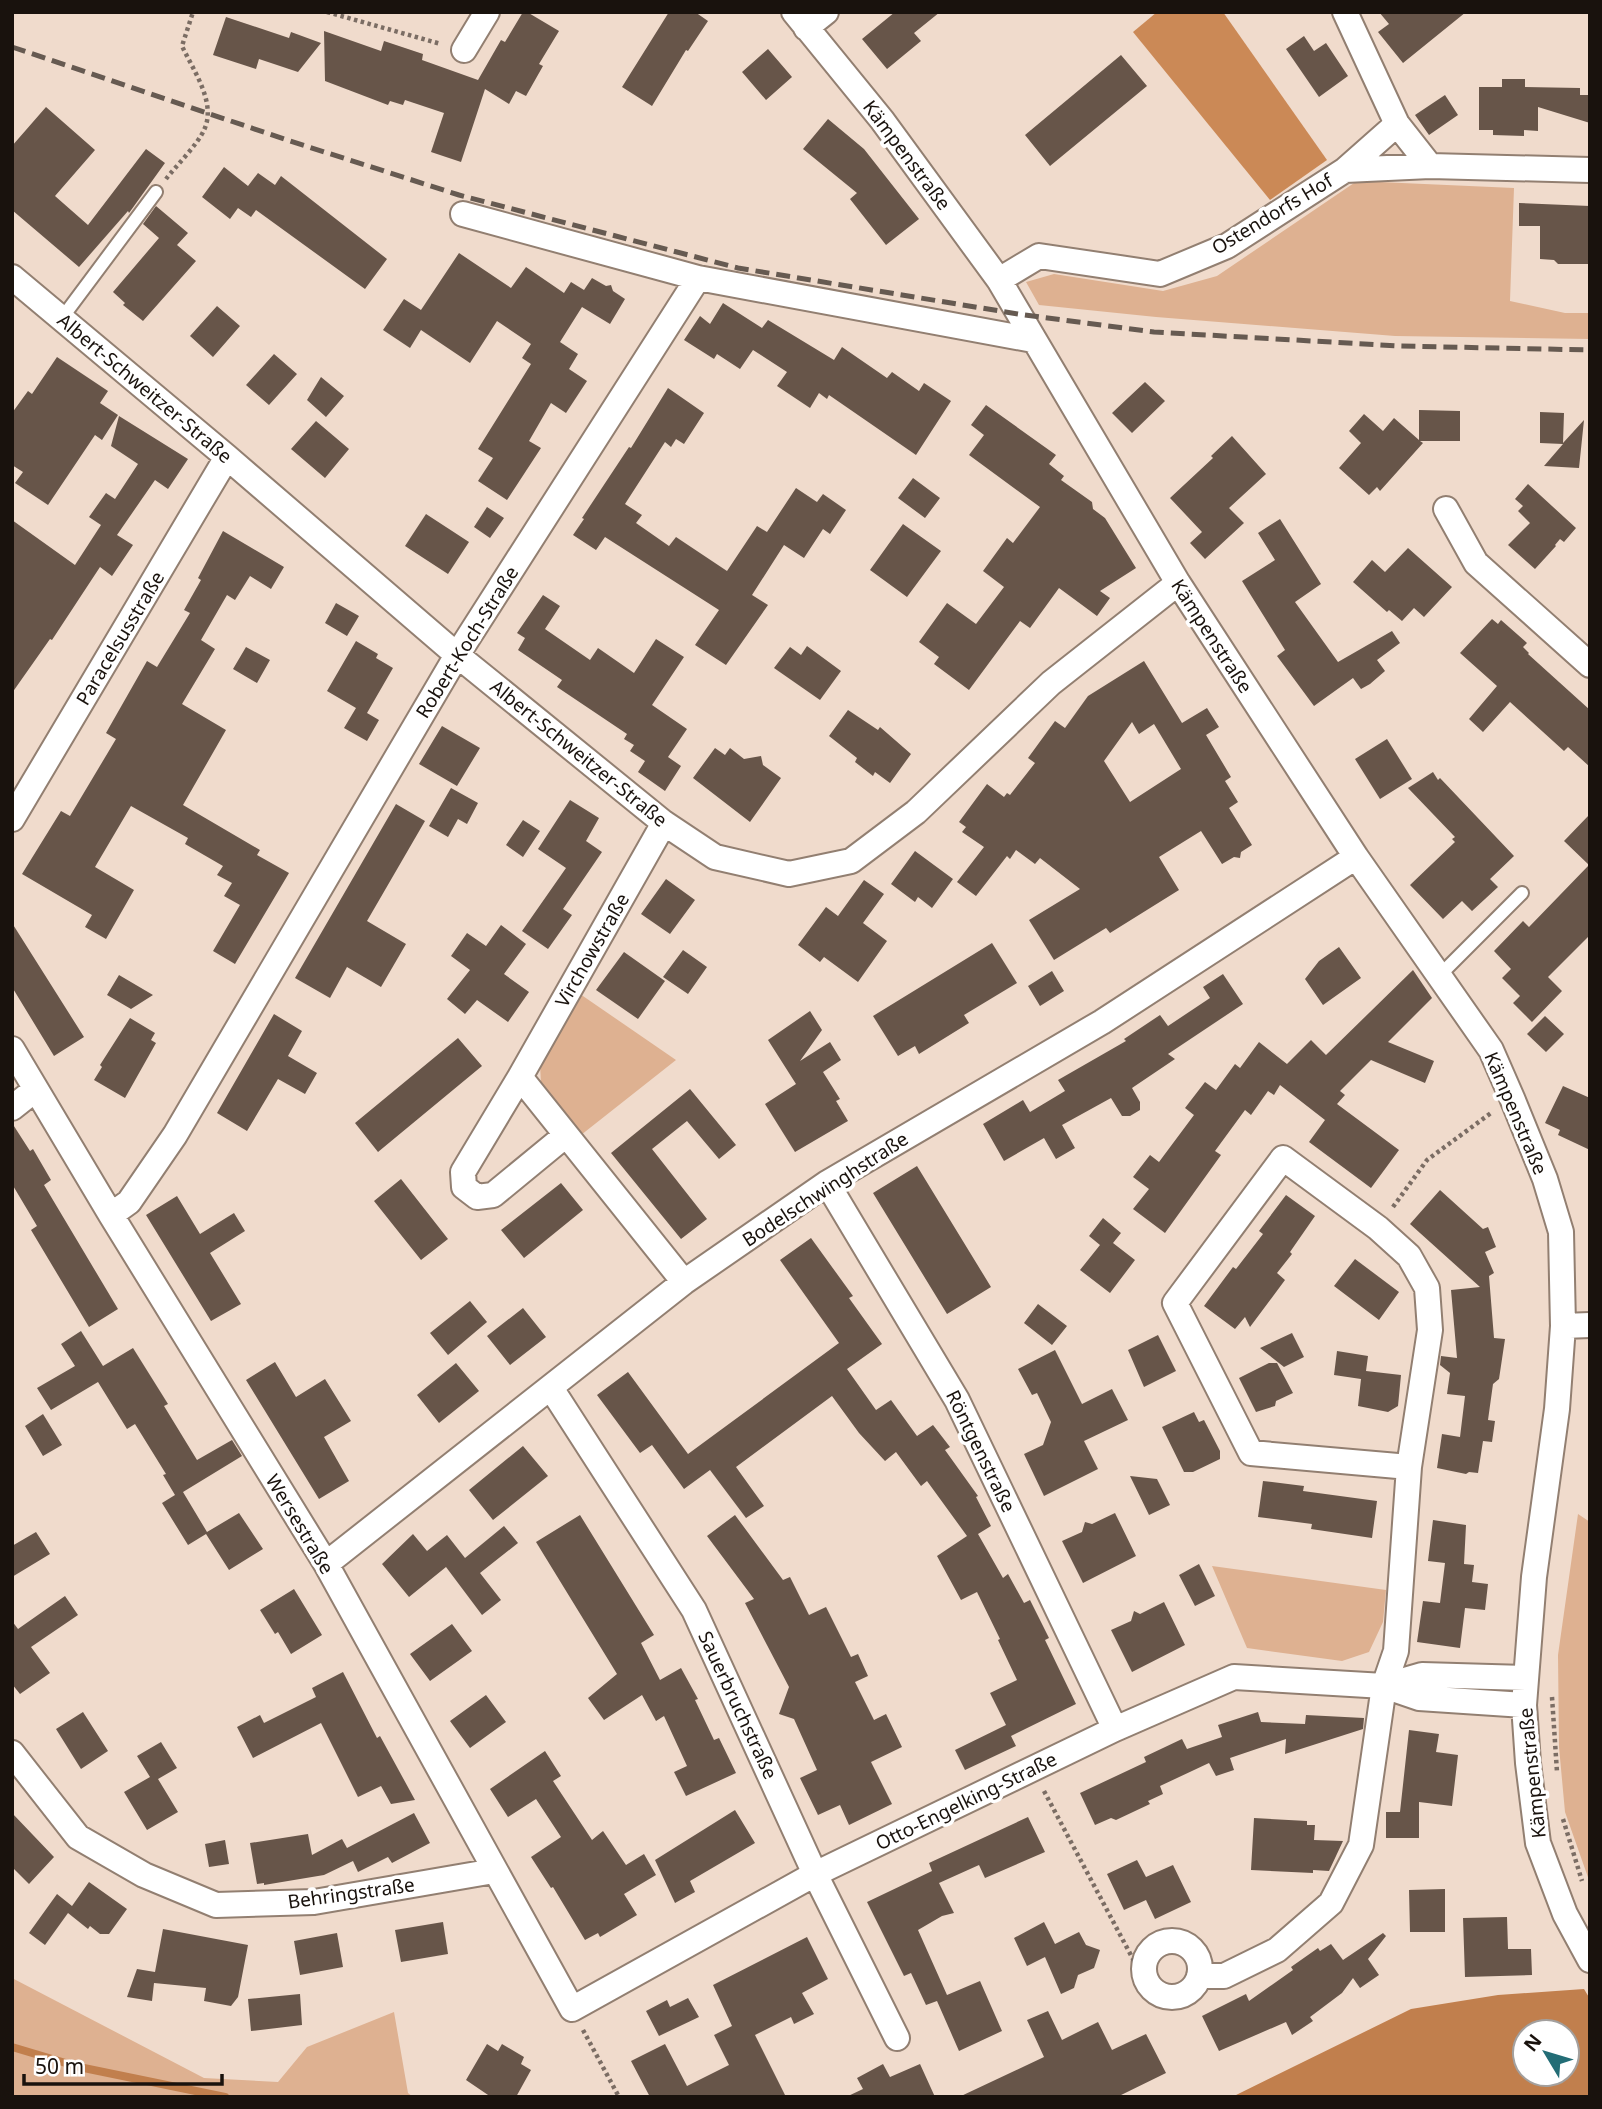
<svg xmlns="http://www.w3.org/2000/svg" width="1602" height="2109" font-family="'Noto Sans',sans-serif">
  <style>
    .green { fill: #deb191 }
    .forest { fill: #cb8956 }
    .water { fill: #c17f4d; fill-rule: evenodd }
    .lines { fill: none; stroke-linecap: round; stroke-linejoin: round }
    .stream { stroke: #c17f4d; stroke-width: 8 }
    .building { fill: #675549; fill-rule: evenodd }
    .service-casing { stroke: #927f71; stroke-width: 16 }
    .minor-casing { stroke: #927f71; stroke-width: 28 }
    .path { stroke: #7b6d64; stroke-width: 4.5; stroke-dasharray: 3.5 3.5; stroke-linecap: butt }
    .service { stroke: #fff; stroke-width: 12 }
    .minor { stroke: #fff; stroke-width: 24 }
    .rail { stroke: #665a51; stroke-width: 5; stroke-dasharray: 14 7; stroke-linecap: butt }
    .labels { text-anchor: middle; stroke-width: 7; stroke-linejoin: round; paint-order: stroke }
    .street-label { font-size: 19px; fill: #19120d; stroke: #fff }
  </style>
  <rect width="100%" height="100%" fill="#f0dbcc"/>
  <path class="green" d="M1357,181L1514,188L1510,301L1565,313H1590V339L1395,336L1156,317L1039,305L1026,282L1054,274L1163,291L1217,276Z
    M580,994L676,1060L581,1135L541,1085L540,1064Z
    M1578,1514L1590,1522V1883L1565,1812L1559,1747L1558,1655Z
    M1212,1566L1386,1590L1383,1622L1369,1652L1342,1661L1247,1648Z
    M12,1978L204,2078L278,2082L307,2047L394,2012L408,2093L413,2097H12Z"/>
  <path class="forest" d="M1157,12H1223L1327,160L1270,200L1133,32Z"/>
  <path class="water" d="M1584,1989L1590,1999V2097H1232L1411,2009L1498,1995ZM1525,2032H1567V2074H1525Z"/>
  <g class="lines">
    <path class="stream" d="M12,2047L79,2067L225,2097"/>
  </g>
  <path class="building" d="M523,12H527L559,31L539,64L543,66L526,96L516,91L509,104L485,89L461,162L431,152L444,113L405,100L403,105L390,101L388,105L325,81L324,31L381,51L384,41L423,54L422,60L478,80L501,40L505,42Z
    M669,12H695L708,21L688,51L686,50L652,106L622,87Z
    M895,12H940L914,33L921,41L887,69L862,39Z
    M1379,12H1466L1403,63L1378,32L1389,24Z
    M226,17L289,38L291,32L321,43L298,72L259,59L256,69L213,55Z
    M1304,36L1314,51L1326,43L1348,76L1319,97L1286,49Z
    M768,49L792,77L766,100L742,72Z
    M1121,55L1147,86L1050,166L1025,135Z
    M1502,79H1525V87L1580,88V95H1590V123L1538,107V131L1524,130V136L1493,135V130H1479V87H1502Z
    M1445,95L1458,115L1429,135L1415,115Z
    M46,107L95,150L55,196L88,225L146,149L165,163L129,213L128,211L79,267L12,210V146Z
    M828,119L864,149L919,219L886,245L850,199L857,193L803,149Z
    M224,167L248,186L258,173L275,185L281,176L387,259L365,289L256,210L251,217L238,208L230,219L202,197Z
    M1519,203L1590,206V264H1558L1554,260L1540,259V226H1519Z
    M156,206L188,233L177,245L196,261L143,321L123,305L125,303L113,292L159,238L143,224Z
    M459,253L511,288L526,267L564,293L571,282L584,290L592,278L606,286L611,285L613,291L625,299L610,324L582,307L560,342L578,354L569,369L587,381L566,413L551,403L529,441L541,448L507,500L478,481L493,458L478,449L531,364L522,358L531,344L497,321L470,363L421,330L410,348L383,330L404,299L421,310Z
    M723,303L762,328L768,320L834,360L842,347L887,378L892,372L919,391L924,383L951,401L916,455L829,395L827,399L819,393L810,408L777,386L787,372L753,350L740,369L717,354L714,359L684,340L700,316L710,324Z
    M217,306L240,326L213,357L190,336Z
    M274,354L297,374L269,405L246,385Z
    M57,357L108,391L100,403L118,415L102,440L95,435L48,505L15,483L23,472L12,465V413L28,391L32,394Z
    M321,377L344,396L326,417L307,400Z
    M1145,382L1165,401L1132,433L1112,413Z
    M668,388L704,413L684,444L676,439L671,447L665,442L625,504L642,515L636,523L669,546L676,537L727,571L757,526L767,532L796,488L817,502L823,494L846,510L830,534L823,529L804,558L784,545L752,595L768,605L726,665L695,645L719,610L605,537L596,550L573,535L584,519L582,518L629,447L631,448Z
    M986,405L1056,455L1049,464L1064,476L1061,480L1092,502L1093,509L1105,518L1136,568L1100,591L1110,598L1097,616L1059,588L1030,628L1020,621L969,690L934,664L939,657L919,642L947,603L976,624L1004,587L983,571L1007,538L1013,543L1040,507L969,455L984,435L971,425Z
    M1419,410L1460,411V441H1420L1423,443L1380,491L1377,487L1369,495L1339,468L1361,443L1349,431L1364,414L1383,431L1394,418L1419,440Z
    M1540,412L1564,413L1563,443L1584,420L1579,468L1544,466L1563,444L1540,443Z
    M119,416L188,459L168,489L155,480L117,535L133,545L112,576L100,567L52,640L50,639L12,693V520L75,565L101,525L89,517L106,493L115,499L138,464L111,446Z
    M316,421L349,449L325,478L291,449Z
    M1232,436L1266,474L1229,508L1244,523L1205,559L1190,543L1202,532L1170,498L1213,458L1211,456Z
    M913,478L940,498L925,518L898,498Z
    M1528,484L1576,528L1564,542L1560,539L1555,545L1556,546L1535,569L1508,545L1530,523L1518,511L1523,506L1515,499Z
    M487,507L504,518L490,538L474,527Z
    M426,514L469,542L448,574L405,546Z
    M1280,519L1321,584L1295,602L1338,662L1392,631L1400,643L1377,660L1385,671L1370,684L1361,689L1353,678L1314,706L1277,656L1285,650L1242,581L1275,560L1258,533Z
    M903,524L941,551L907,597L870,570Z
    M223,531L284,567L271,589L250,576L235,600L227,595L201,640L215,649L182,704L226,730L183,805L260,850L257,855L289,873L235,964L213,951L240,905L224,896L232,883L217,875L223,866L185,844L188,838L131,806L95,867L134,890L106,939L85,927L92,915L22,874L61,811L70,816L116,739L106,733L147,661L157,667L190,613L184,610L201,580L198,578Z
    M1408,548L1452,587L1424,617L1414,608L1402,621L1389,610L1387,612L1353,582L1372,560L1385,572Z
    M543,595L560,606L545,629L590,660L598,648L634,673L656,639L684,657L652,705L687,729L668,757L681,766L665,791L638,772L645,761L630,751L634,745L624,739L627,734L557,687L562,680L518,650L525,638L517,633Z
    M336,603L359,616L347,636L325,623Z
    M1492,619L1498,624L1501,620L1527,643L1523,647L1529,653L1528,654L1590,710V767L1568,747L1564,751L1510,702L1483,732L1469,719L1497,686L1460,653Z
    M356,641L378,654L376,658L393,668L367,713L379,720L367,741L344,728L356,708L327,691Z
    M807,646L841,671L820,700L774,668L790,647L801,655Z
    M246,647L270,660L257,683L233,669Z
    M1144,661L1182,723L1207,708L1219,727L1206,735L1231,777L1225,781L1238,802L1229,808L1252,845L1241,852L1240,858L1234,857L1222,864L1201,831L1159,857L1179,890L1110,933L1106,928L1054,960L1029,920L1080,889L1040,858L1035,864L1016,850L1010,859L1007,856L976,896L957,882L984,847L962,832L966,827L959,822L987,784L1004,797L1007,793L1010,795L1035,763L1028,758L1055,721L1065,728L1088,696ZM1132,722L1139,734L1154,724L1181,769L1130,802L1104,761Z
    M848,710L878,730L880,727L911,754L890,783L875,772L873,776L855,762L857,758L829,736Z
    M442,726L480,748L457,786L419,764Z
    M1387,739L1412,779L1380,799L1355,759Z
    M715,748L725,755L730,748L744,759L761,756L763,765L781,778L750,822L693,778Z
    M1433,772L1438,780L1440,778L1514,856L1490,879L1498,887L1472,911L1462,901L1443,919L1410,885L1455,842L1452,839L1455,837L1408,788Z
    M451,788L478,803L467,824L458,819L448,837L429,826Z
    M570,800L599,818L586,841L602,852L563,909L572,915L548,949L522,931L566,868L538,849Z
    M396,804L425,821L367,921L406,944L381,987L347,967L330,998L295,978Z
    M1590,814V935L1548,977L1562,991L1532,1022L1513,1003L1520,996L1502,978L1511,969L1494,951L1523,921L1529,927L1589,865L1564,841Z
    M523,820L540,831L523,857L506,845Z
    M915,851L953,879L932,908L918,897L915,902L891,884Z
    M666,879L695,900L670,934L641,914Z
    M864,880L884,894L863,923L887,941L858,982L824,957L820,962L798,945L826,907L838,916Z
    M12,923L84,1037L54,1056L12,987Z
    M501,925L526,944L504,974L529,992L508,1022L477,1000L465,1014L447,999L470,970L451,956L467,933L486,946Z
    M992,943L1017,983L964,1015L969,1023L919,1054L915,1046L898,1056L873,1016Z
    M1339,947L1361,978L1323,1005L1305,979L1319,961Z
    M683,950L707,967L688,994L663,977Z
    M624,952L665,981L638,1019L596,990Z
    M1413,970L1432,998L1388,1042L1434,1061L1425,1083L1371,1060L1340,1091L1345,1095L1337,1104L1399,1150L1371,1188L1309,1142L1325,1120L1280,1085L1274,1095L1268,1091L1251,1115L1245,1110L1215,1151L1221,1155L1165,1233L1133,1209L1149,1189L1133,1177L1150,1155L1159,1162L1194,1115L1185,1108L1205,1082L1216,1090L1235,1064L1240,1068L1259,1042L1287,1064L1311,1040L1326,1055Z
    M1052,971L1064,991L1040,1006L1028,986Z
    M1223,974L1243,1004L1168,1054L1175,1059L1132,1088L1140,1102V1110L1130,1116H1122L1111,1098L1062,1125L1075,1148L1056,1159L1044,1138L1004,1161L983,1124L1023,1100L1030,1112L1065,1091L1058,1080L1126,1041L1124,1039L1160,1015L1168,1026L1210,998L1203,987Z
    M119,975L153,995L131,1009L107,995Z
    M810,1011L822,1030L800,1061L830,1042L841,1060L823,1072L840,1099L836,1101L848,1121L795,1152L765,1104L796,1084L768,1040Z
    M274,1014L302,1031L288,1056L317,1073L305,1094L278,1079L247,1131L217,1113Z
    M1545,1016L1564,1034L1546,1052L1527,1034Z
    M130,1018L155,1033L151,1040L156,1043L125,1098L94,1080L102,1067L100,1065Z
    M458,1038L482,1066L378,1152L355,1123Z
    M1563,1086L1590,1098V1150L1558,1135L1560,1130L1545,1123Z
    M690,1089L736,1145L719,1159L687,1121L652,1149L707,1219L681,1239L611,1153Z
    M12,1123L30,1151L33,1149L51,1180L44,1185L118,1309L89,1327L31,1230L37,1226L12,1184Z
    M917,1166L991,1287L947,1314L873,1193Z
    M401,1179L448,1239L421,1260L374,1201Z
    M561,1183L583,1210L524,1258L501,1230Z
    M1440,1190L1483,1229L1488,1227L1496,1247L1485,1252L1494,1273L1489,1276L1494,1338L1505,1339L1499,1379L1493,1384L1488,1420L1495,1421L1492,1442L1483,1441L1478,1473L1469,1472L1466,1474L1437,1468L1442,1434L1460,1437L1465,1396L1447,1394L1450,1373L1440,1365L1441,1356L1457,1358L1451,1290L1480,1287L1410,1224Z
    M1286,1195L1315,1216L1290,1252L1292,1254L1277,1273L1285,1280L1250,1327L1245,1317L1235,1329L1204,1306L1233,1267L1236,1269L1263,1234L1259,1231Z
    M177,1196L200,1234L234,1213L245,1231L210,1253L241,1304L211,1321L146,1215Z
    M1103,1218L1121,1233L1113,1243L1135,1260L1110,1293L1080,1270L1100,1245L1089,1236Z
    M811,1238L853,1296L849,1298L882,1344L847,1369L876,1410L891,1400L917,1436L933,1425L950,1447L945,1450L978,1496L976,1497L991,1526L978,1534L1003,1578L1008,1574L1024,1603L1030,1600L1049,1638L1045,1640L1076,1704L1011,1736L1016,1746L965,1770L955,1750L1006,1725L990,1693L1017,1680L998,1640L1000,1639L977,1592L961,1600L937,1556L967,1536L927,1481L921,1486L896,1452L885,1461L859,1433L832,1396L736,1467L764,1506L746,1518L710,1470L684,1489L652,1445L640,1453L597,1395L628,1372L688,1454L737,1418L839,1343L780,1260Z
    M1355,1259L1399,1292L1379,1320L1334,1286Z
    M470,1301L487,1322L448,1355L430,1333Z
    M1038,1304L1067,1326L1052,1345L1024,1323Z
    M523,1308L546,1337L510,1365L487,1336Z
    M81,1331L103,1366L133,1348L168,1404L164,1406L197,1460L232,1440L242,1456L183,1492L207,1532L239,1513L263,1549L229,1570L206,1534L188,1545L162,1503L175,1495L163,1475L166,1474L135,1424L127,1429L98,1382L51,1410L37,1388L75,1366L61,1344Z
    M1292,1333L1304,1357L1284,1367L1260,1348Z
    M1158,1335L1176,1371L1144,1387L1128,1350Z
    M1055,1350L1082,1404L1112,1389L1128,1420L1084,1441L1098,1469L1044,1496L1024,1454L1043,1445L1051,1422L1037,1393L1032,1395L1018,1369Z
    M1337,1351L1368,1356L1366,1371L1401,1375L1398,1406L1388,1412L1358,1406L1361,1379L1334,1375Z
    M275,1362L296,1397L325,1379L351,1421L324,1437L349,1481L319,1499L246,1380Z
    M456,1363L479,1391L439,1423L417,1395Z
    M1269,1363H1277L1293,1393L1276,1401L1275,1406L1256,1412L1239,1378Z
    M1194,1412L1199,1422L1204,1420L1220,1451V1459L1193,1472H1184L1162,1427Z
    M43,1414L62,1445L43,1456L25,1426Z
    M523,1446L548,1476L493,1520L469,1490Z
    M1130,1476L1157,1479L1170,1505L1149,1515Z
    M1263,1481L1304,1486L1303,1491L1377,1501L1372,1538L1311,1529L1312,1524L1258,1517Z
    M1115,1513L1136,1556L1083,1583L1062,1541L1082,1532L1085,1522L1092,1524Z
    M580,1515L654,1635L641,1643L660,1680L681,1668L698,1699L695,1700L714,1740L719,1738L736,1773L686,1796L674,1772L687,1766L664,1716L656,1721L642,1695L604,1720L588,1698L617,1674L536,1542Z
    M735,1515L783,1580L790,1577L809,1615L826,1607L851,1657L858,1654L868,1676L855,1682L874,1720L886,1714L902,1747L871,1762L892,1804L849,1825L840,1805L818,1815L800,1778L817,1770L794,1719L779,1714L789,1687L745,1603L754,1599L707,1536Z
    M1433,1520L1466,1525L1464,1564L1474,1565L1472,1582L1488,1584L1485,1610L1465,1608L1460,1648L1417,1642L1423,1601L1440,1603L1445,1563L1428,1561Z
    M504,1526L518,1543L480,1573L501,1600L482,1615L446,1567L409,1597L382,1564L413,1534L427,1551L447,1535L465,1558Z
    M36,1532L50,1554L12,1577V1546Z
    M1199,1564L1215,1596L1195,1606L1179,1575Z
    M294,1589L322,1635L291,1654L278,1632L275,1634L260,1610Z
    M65,1596L78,1615L31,1647L50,1673L20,1694L12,1684V1621L18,1629Z
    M1164,1602L1185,1645L1132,1672L1111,1630L1131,1621L1134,1611L1140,1614Z
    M452,1624L472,1651L430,1681L410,1654Z
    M343,1672L377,1738L380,1736L415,1800L391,1804L381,1786L358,1797L321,1723L253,1758L237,1727L260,1715L264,1723L316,1697L312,1688Z
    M486,1695L506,1722L470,1748L450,1721Z
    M83,1712L108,1751L81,1769L56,1729Z
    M1258,1712L1261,1722L1305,1724L1306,1715L1364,1718L1363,1729L1285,1754L1286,1739L1230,1758L1234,1770L1216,1776L1209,1763L1160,1786L1163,1794L1148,1801L1150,1804L1116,1820L1111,1818L1095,1825L1080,1793L1146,1762L1144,1757L1182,1739L1187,1749L1222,1737L1218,1725Z
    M1409,1730L1439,1734L1436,1752L1458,1755L1452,1806L1419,1802V1838H1386V1812H1400Z
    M161,1742L177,1768L158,1779L178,1812L147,1830L124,1792L150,1777L137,1756Z
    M545,1751L561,1776L553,1781L592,1840L603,1831L626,1865L644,1854L656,1875L624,1894L637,1915L600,1937L598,1933L585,1940L553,1887L551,1888L531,1857L561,1837L536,1799L508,1817L490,1789Z
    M735,1810L755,1843L690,1881L695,1892L675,1903L655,1860Z
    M12,1813L54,1857L29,1884L12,1867Z
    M414,1813L430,1843L392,1863L388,1857L358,1872L353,1861L324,1875L264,1885V1883L257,1884L250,1843L308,1834L312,1855L342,1839L347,1848Z
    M1028,1817L1045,1852L985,1878L979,1865L939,1883L954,1913L942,1916L918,1930L947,1995L980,1981L1002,2031L959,2051L937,2001L926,2005L911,1973L904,1976L867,1902L932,1871L929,1863Z
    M1254,1818L1307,1821V1825H1315L1314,1840L1343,1841L1329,1871L1313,1870V1873L1251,1870Z
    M225,1840L229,1864L209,1867L205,1844Z
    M1137,1860L1146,1877L1173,1865L1191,1902L1155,1919L1146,1900L1124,1910L1107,1874Z
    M89,1882L127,1909L109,1934H100L90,1926L88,1929L68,1913L45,1945L29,1933L57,1894L72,1906Z
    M1445,1889V1932H1410L1409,1890Z
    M1507,1917L1508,1949H1531L1532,1975L1465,1977L1463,1918Z
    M443,1922L448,1954L401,1962L395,1930Z
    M1044,1922L1055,1944L1079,1932L1086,1945L1100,1950L1094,1968L1078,1975L1074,1988L1061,1994L1045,1957L1027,1966L1014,1938Z
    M163,1929L248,1945L238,1997L231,2006L204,2001L206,1988L154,1983L152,2001L127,1997L137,1969L155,1972Z
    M337,1933L343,1967L300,1975L294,1941Z
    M1383,1933L1386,1936L1368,1959L1379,1975L1360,1988L1353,1978L1342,1993L1310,2017L1313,2021L1292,2035L1286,2022L1219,2051L1202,2016L1246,1994L1249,2001L1293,1970L1291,1967L1318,1948L1320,1951L1331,1944L1343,1960Z
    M807,1937L828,1979L802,1993L814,2014L794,2024L791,2017L755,2035L786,2097H650L631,2061L665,2044L687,2086L729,2065L714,2035L732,2026L713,1985Z
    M300,1994L302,2025L251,2031L248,1999Z
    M688,1998L699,2017L659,2036L646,2011L667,2000L670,2007Z
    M1048,2011L1062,2040L1098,2022L1112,2050L1146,2034L1166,2073L1117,2097H959L1044,2057L1027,2020Z
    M487,2044L498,2051L502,2044L524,2057L521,2064L531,2070L516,2097H491L466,2080Z
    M883,2064L890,2077L920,2064L935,2097H846L863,2089L857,2078Z"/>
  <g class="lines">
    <g class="service-casing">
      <path id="service" d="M62,318L156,192
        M1439,976L1522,893"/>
    </g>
    <g class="minor-casing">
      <path id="minor" d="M794,12L882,120L999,280L1178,583L1356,857L1491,1050L1512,1098L1545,1179L1561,1232L1563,1326L1557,1409L1534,1577L1524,1705L1528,1763L1538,1843L1565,1914L1590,1960
        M1345,12L1397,124L1430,166
        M806,28L826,12
        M464,50L487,12
        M1345,170L1397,124
        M463,214L698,278L1033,340
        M12,277L227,457L457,655L664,823L715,857L789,874L851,861L916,812L1051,683L1178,583
        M999,280L1039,256L1160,274L1227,246L1345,170L1430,166L1590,170
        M1446,509L1476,563L1590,665
        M12,819L227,457
        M664,823L520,1077L684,1282
        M12,1049L111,1215L326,1564L572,2009L815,1874L1115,1729L1234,1677L1384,1686L1419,1698L1524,1705
        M520,1077L463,1172L464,1187L477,1197L493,1195L566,1135
        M12,1108L36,1089
        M827,1183L957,1400L1115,1729
        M111,1215L129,1202L175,1135L457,655L698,278
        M1563,1326L1590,1325
        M551,1388L694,1610L815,1874L897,2038
        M326,1564L684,1282L827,1183L1102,1022L1356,857
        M1384,1686L1422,1675L1526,1678
        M12,1753L78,1837L144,1875L216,1905L314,1902L494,1871
        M1144 1969a28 28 0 1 1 56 0a28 28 0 1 1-56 0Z
        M1199,1976H1224L1277,1950L1331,1903L1361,1845L1384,1686L1396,1651L1409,1467L1430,1330L1427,1288L1409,1256L1378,1228L1283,1158L1175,1303L1251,1453L1409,1467"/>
    </g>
    <path class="path" d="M327,12L441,44
      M166,179C176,166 198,144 204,130C217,103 193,70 182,46L193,12
      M1393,1207L1427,1160L1491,1113
      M1552,1697L1557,1772
      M1044,1791L1134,1961L1144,1963
      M1563,1819L1582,1881
      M583,2030L619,2097"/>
    <use href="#service" class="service"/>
    <use href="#minor" class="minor"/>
    <path class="rail" d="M12,47L287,140L459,195L738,268L1018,314L1154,332L1400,346L1590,350"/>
  </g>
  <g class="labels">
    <g class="street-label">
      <text transform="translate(907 155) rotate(53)" y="7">Kämpenstraße</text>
      <text transform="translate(1272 214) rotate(-31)" y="7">Ostendorfs Hof</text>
      <text transform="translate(145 388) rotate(40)" y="7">Albert-Schweitzer-Straße</text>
      <text transform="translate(1212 636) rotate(57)" y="7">Kämpenstraße</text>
      <text transform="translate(120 638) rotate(-59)" y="7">Paracelsusstraße</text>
      <text transform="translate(467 642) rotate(-58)" y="7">Robert-Koch-Straße</text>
      <text transform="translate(579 753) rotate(39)" y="7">Albert-Schweitzer-Straße</text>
      <text transform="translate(592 950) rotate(-60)" y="7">Virchowstraße</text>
      <text transform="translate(1516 1113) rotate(67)" y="7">Kämpenstraße</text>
      <text transform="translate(825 1189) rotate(-33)" y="7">Bodelschwinghstraße</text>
      <text transform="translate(981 1451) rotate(64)" y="7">Röntgenstraße</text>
      <text transform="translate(300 1524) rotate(59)" y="7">Wersestraße</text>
      <text transform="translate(738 1705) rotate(65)" y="7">Sauerbruchstraße</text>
      <text transform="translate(1532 1773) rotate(-96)" y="7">Kämpenstraße</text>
      <text transform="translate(966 1801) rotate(-26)" y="7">Otto-Engelking-Straße</text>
      <text transform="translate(351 1893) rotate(-8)" y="7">Behringstraße</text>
    </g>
  </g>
  <rect width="1602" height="2109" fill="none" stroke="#19120d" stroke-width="28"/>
  <g transform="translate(1546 2053) rotate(308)"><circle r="33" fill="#ffffff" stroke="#a3a09e" stroke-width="2"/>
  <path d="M0-5L12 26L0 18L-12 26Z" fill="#236d76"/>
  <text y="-10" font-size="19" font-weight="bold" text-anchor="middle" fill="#19120d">N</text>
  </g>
  <path d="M24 2074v10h198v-10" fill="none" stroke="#19120d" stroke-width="3.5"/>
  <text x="35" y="2074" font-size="21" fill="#19120d" stroke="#ffffff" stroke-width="5" paint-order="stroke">50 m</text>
</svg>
